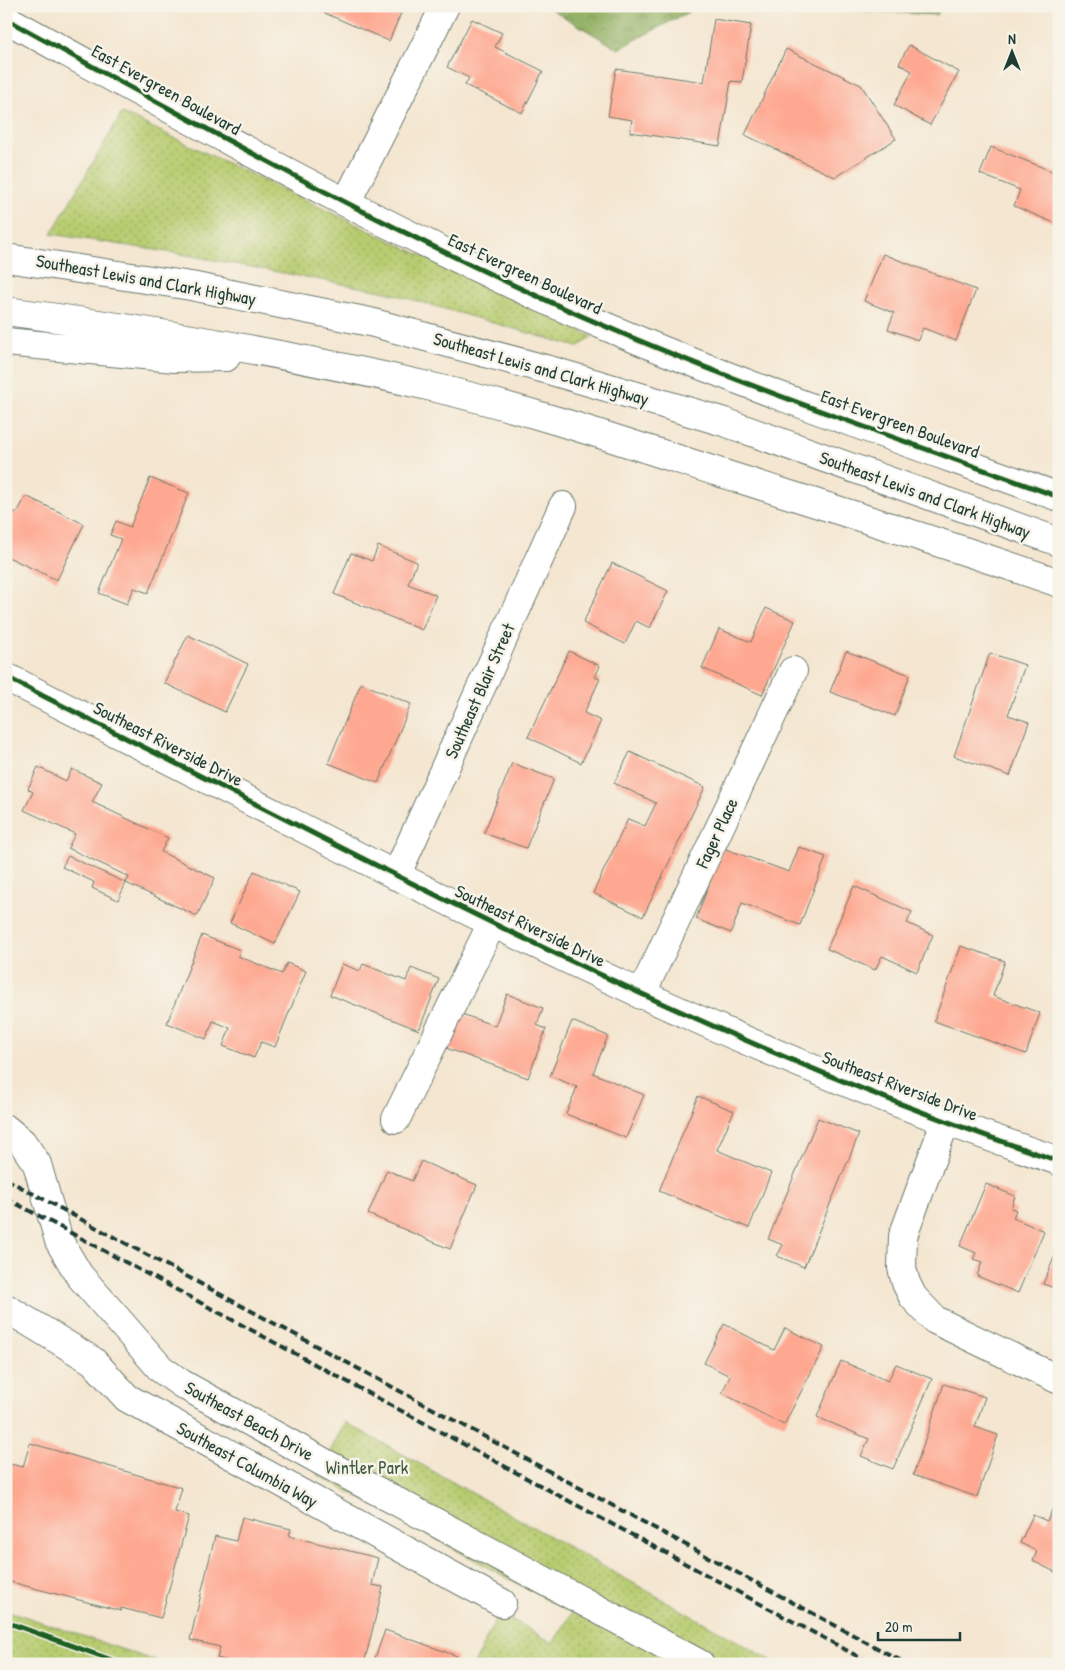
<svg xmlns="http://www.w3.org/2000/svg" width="1065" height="1670" font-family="'Patrick Hand',sans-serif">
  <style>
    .green { fill: url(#green-dots); stroke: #6b8452 }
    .forest { fill: url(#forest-crowns); stroke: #58764b }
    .building { fill: #fea891 }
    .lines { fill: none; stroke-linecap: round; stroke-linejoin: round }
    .minor-casing { stroke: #6a786b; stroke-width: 30 }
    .highway-casing { stroke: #6a786b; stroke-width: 30 }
    .minor { stroke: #fff; stroke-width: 28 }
    .highway { stroke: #fff; stroke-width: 28 }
    .rail { stroke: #1f3d34; stroke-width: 4; stroke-dasharray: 8 4; stroke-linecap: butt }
    .cycleway-casing { stroke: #f7f3e8; stroke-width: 8 }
    .cycleway { stroke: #1b5e20; stroke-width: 5 }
    .labels { text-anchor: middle; stroke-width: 5; stroke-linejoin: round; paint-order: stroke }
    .street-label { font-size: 18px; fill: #1f3d34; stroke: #f7f3e8 }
    .park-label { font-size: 18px; fill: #3d5a40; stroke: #f7f3e8 }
  </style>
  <defs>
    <pattern id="green-dots" width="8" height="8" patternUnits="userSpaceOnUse" patternTransform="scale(1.25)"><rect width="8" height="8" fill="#b7cc70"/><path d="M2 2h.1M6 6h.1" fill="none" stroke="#94a75d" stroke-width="1.8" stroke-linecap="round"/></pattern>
    <pattern id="forest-crowns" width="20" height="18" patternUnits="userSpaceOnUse" patternTransform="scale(1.25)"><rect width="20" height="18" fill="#91b062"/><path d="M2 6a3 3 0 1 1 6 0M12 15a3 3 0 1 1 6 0" fill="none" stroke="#769052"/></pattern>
  </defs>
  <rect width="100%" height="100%" fill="#f7f3e8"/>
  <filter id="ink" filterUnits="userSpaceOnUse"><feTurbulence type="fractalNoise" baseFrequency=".02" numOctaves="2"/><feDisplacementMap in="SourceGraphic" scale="10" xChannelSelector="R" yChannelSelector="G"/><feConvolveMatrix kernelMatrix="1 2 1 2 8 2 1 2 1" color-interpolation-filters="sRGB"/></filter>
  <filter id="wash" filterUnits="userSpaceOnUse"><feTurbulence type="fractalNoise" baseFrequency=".0096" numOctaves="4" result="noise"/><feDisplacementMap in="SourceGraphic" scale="20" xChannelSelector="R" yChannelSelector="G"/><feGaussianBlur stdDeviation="1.12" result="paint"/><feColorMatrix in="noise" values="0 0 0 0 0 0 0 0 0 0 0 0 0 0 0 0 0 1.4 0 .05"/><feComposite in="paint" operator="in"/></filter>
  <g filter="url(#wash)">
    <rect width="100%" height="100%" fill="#f4e6d0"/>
    <path class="green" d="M122,113L593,337L577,347L386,292L175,253L51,234Z
      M345,1422L778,1664H474L499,1612L553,1643L572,1613L318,1475Z
      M6,1610L165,1664H6Z"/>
    <path class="forest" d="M546,6H700L618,49Z
      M838,6H942L937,15L851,10Z"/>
    <g id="blocks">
      <path class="building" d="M322,6H404L389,41L320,11Z
        M472,19L502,33L495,47L543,71L522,113L465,85L469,78L447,67Z
        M714,19L751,25L742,82L731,81L720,146L630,132L632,120L608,116L616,69L704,82Z
        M909,45L959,72L930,125L894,105L912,71L899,64Z
        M786,49L861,85L896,139L835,177L745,135Z
        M991,147L1059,174V225L1014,206L1020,190L980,174Z
        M883,254L976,290L956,341L923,328L918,340L888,329L894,313L864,301Z
        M150,478L189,493L148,593L134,588L127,604L99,593L121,539L110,535L116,521L130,527Z
        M26,496L84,524L57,580L6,556V508L17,513Z
        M378,546L417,562L408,584L436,595L422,630L334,594L351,553L372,561Z
        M612,563L668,591L650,628L636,621L625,644L583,623Z
        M766,608L795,621L762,695L702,668L719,629L751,642Z
        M188,635L248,664L225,712L164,683Z
        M569,651L600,666L595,677L600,679L584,713L601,721L581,763L528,737Z
        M846,651L910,675L895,716L830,692Z
        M990,653L1025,665L1008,715L1029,722L1010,776L954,756Z
        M361,683L411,704L378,783L328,763Z
        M630,752L705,787L643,917L593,893L628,819L645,826L656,803L614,783Z
        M512,763L554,779L526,848L484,833Z
        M38,767L66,781L72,769L102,783L92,802L168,838L161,852L215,878L197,916L126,883L129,877L68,848L75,834L24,810L33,792L28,789Z
        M799,847L826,857L800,925L742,903L731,933L696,919L723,848L789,872Z
        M68,856L126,883L118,900L92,888L94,882L62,867Z
        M254,871L300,892L275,944L230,923Z
        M854,886L912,912L907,923L933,935L917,972L882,956L875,970L827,949Z
        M202,935L240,950L238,956L282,974L287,963L306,971L275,1047L261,1042L254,1058L223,1046L230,1028L213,1021L206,1039L167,1023Z
        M961,946L1005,961L993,996L1040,1013L1026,1054L934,1021Z
        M342,964L360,971L363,964L406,981L411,968L439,979L419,1030L330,995Z
        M507,994L543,1008L537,1025L546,1029L528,1078L446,1048L459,1013L495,1026Z
        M572,1021L608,1036L593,1073L644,1095L626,1138L566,1114L577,1087L550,1076Z
        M698,1096L734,1111L717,1150L771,1173L749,1228L659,1191Z
        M818,1118L859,1134L804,1267L777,1256L783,1245L768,1239Z
        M421,1161L477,1185L450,1249L368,1214L387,1170L412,1181Z
        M986,1184L1015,1196L1011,1208L1016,1210L1013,1218L1044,1231L1018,1293L977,1276L982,1262L973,1259L976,1253L960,1246Z
        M1059,1246V1295L1055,1294L1057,1289L1043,1284Z
        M724,1324L774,1350L785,1328L824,1347L784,1425L722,1393L730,1376L704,1363Z
        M841,1361L888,1381L896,1364L932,1379L893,1469L861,1456L869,1439L817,1417Z
        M944,1384L985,1397L975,1427L998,1435L977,1497L913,1475Z
        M30,1443L182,1488L175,1512L189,1516L161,1618L121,1608V1611L7,1581L9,1572L6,1571V1463L23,1467Z
        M1053,1508L1059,1510V1574L1033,1561L1037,1551L1020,1543L1033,1515L1047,1521Z
        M242,1517L291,1529L289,1536L378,1558L372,1585L383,1587L364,1664H271L250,1659L249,1664H239L217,1658L220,1647L190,1640L215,1536L236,1541Z
        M385,1630L457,1656L455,1664H373Z"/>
    </g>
  </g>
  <g filter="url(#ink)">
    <use href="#blocks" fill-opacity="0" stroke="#6a786b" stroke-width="1"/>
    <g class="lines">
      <g class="minor-casing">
        <path id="minor" d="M6,19C203,127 400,238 607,327C754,390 908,442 1059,497
          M347,201L445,6
          M6,677C99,725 193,772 287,820C537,948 791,1072 1059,1161
          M396,876L563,506
          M641,995L793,671
          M396,1119L492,923
          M946,1120L903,1236L902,1268L906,1283L913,1297L935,1320L1057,1379
          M6,1129L22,1142L37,1164L59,1241L79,1275L161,1369L182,1384L323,1462L700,1664
          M6,1308L93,1361L127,1398L502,1603"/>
      </g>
      <g class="highway-casing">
        <path id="highway" d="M6,258L191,286L370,322L549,370L724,422L1059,542
          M6,311C149,330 291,354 432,387C530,410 625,442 721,473C834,509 947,544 1059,583
          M6,342L175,358L226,357"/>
      </g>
      <use href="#minor" class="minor"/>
      <use href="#highway" class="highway"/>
      <path class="rail" d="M6,1179L907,1664
        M6,1198L872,1664"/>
      <g class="cycleway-casing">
        <path id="cycleway" d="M6,19C203,127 400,238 607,327C754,390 908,442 1059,497
          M6,677C99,725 193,772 287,820C537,948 791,1072 1059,1161
          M6,1622L123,1664"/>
      </g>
      <use href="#cycleway" class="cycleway"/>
    </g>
  </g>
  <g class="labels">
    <g class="street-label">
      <text transform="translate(166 90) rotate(29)" y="6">East Evergreen Boulevard</text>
      <text transform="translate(525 274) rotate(25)" y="6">East Evergreen Boulevard</text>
      <text transform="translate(146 280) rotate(10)" y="6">Southeast Lewis and Clark Highway</text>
      <text transform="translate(541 369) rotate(16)" y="6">Southeast Lewis and Clark Highway</text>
      <text transform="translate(900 424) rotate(20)" y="6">East Evergreen Boulevard</text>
      <text transform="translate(925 495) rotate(20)" y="6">Southeast Lewis and Clark Highway</text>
      <text transform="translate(480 691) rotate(-66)" y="6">Southeast Blair Street</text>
      <text transform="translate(168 744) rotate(27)" y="6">Southeast Riverside Drive</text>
      <text transform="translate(717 833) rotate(-65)" y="6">Fager Place</text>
      <text transform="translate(530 926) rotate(26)" y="6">Southeast Riverside Drive</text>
      <text transform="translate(900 1086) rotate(21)" y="6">Southeast Riverside Drive</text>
      <text transform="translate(249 1421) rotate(29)" y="6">Southeast Beach Drive</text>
      <text transform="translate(247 1465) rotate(29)" y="6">Southeast Columbia Way</text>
    </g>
    <g class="park-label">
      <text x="367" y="1474">Wintler Park</text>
    </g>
  </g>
  <rect width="1065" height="1670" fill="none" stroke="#f7f3e8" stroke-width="25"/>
  <g transform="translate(1012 52)" stroke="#f7f3e8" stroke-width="4" paint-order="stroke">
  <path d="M0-4L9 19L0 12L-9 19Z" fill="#1f3d34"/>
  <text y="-8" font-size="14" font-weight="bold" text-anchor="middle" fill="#1f3d34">N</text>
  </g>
  <path d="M878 1632v8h82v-8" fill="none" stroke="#1f3d34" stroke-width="2.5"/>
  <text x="885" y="1632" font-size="15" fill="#1f3d34" stroke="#f7f3e8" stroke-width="4" paint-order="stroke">20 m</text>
</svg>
